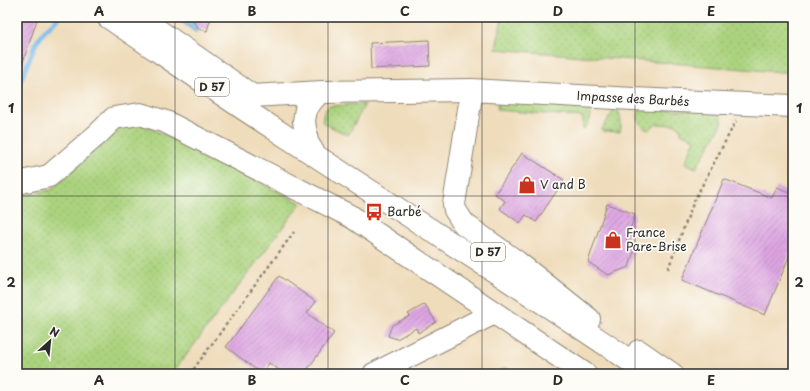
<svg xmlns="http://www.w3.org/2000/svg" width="810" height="391" font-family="'Playpen Sans',sans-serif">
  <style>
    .grass { fill: url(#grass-dots); stroke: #6b7f54 }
    .pitch { fill: #abd37e; stroke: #6b7f54 }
    .water { fill: url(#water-waves); stroke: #50728b }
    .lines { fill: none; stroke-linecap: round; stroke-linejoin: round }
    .stream { stroke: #75baeb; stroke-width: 5 }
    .building { fill: url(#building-hatch) }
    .minor-casing { stroke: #8d8473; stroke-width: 24 }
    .major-casing { stroke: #8d8473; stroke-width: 24 }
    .path { stroke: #8d8473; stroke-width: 2.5; stroke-dasharray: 3 3; stroke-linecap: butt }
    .minor { stroke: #fff; stroke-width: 22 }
    .major { stroke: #fff; stroke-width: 22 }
    .grid { fill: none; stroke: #2b2b2b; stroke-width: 1; stroke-opacity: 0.55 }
    .labels { text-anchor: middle; stroke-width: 3.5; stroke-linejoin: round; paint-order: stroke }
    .shield { fill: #fdfcf7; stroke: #6a6a68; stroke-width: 1 }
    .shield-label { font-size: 11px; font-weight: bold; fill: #2b2b2b }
    .street-label { font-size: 12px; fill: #2b2b2b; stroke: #fdfcf7 }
    .poi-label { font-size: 12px; fill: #2b2b2b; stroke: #fdfcf7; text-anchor: start }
    .neatline { fill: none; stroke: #2b2b2b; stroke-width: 1.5 }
    .grid-label { font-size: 13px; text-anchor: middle; font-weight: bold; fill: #2b2b2b }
  </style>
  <defs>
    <pattern id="grass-dots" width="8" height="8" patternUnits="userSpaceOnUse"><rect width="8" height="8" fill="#abd37e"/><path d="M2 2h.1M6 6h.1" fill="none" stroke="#93b56d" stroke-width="1.8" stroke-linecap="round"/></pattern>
    <pattern id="water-waves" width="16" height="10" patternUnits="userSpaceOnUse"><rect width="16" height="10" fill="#75baeb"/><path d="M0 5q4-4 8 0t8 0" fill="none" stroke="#6097bf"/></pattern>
    <pattern id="building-hatch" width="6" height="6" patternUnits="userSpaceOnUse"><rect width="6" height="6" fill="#dda5e2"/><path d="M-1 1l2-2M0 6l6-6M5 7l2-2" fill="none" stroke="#b387b7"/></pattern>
  </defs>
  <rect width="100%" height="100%" fill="#fdfcf7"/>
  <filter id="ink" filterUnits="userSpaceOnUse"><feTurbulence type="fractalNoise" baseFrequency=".025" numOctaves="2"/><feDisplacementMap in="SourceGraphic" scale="8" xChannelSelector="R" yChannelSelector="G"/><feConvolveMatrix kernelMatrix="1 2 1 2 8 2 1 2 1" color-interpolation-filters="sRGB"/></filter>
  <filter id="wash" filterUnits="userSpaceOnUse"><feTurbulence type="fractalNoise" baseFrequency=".012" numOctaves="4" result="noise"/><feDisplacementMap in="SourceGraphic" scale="16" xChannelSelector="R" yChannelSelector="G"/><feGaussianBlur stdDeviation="0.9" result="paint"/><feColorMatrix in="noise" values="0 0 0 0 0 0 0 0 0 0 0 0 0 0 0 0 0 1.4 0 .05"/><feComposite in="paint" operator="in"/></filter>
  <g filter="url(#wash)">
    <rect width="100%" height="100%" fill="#efdcbb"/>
    <path class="grass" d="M502,17H793V73L496,49Z
      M498,99L588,106C594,114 590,123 583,130V117L497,110Z
      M365,104L349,134L348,135L329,126L322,122L324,112L329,106Z
      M616,107C621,114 622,124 620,132L603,131L602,129Z
      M640,109L715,111C720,115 723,118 722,124L696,168L685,163L695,139L682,134L679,126L676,125L656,124L648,130C638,126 636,118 640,109Z
      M138,122L301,203L172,374H17V197L51,190L126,123Z"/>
    <path class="pitch" d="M507,367L511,374H494Z"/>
    <path class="water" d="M175,17H190L199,29L196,33Z"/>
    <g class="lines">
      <path class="stream" d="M17,89L36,43L43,33L58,18"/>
    </g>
    <g id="blocks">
      <path class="building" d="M17,17H38L19,74H17Z
        M190,17H211L207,31L199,29Z
        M429,40L430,66L371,69L370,43Z
        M522,153L564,180L536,222L526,215L520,223L500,209L505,201L495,194Z
        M724,179L772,198L777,187L793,194V247L765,315L682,280Z
        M607,204L635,214L626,242L636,245L629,267L608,275L588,262Z
        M279,276L316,302L307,313L334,333L304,374H285L269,363L262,374L226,347Z
        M425,304L436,322L418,333L416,328L397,339L388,336L392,325L410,316L408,314Z"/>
    </g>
  </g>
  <g filter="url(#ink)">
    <use href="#blocks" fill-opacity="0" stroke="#8d8473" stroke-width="1"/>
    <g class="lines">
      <g class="minor-casing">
        <path id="minor" d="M472,90L454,204L455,210L464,224L517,262L589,319
          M252,96L322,92L472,90L633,99L793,106
          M315,155L307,142L304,121L306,109L314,98L322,92
          M17,183L49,176L98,134L114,118L140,114L166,122L352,217L585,374
          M374,374L494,313"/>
      </g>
      <g class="major-casing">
        <path id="major" d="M108,17C163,54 217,92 273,128C398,210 526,289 649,374
          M139,17L254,97
          M639,351L672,374"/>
      </g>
      <path class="path" d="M668,269L694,201L736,121
        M190,374L294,232"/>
      <use href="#minor" class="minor"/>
      <use href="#major" class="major"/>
    </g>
  </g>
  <path class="grid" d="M175,17V374M328,17V374M482,17V374M635,17V374M17,196H793"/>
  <defs>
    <g id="shop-bare" transform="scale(1.38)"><path d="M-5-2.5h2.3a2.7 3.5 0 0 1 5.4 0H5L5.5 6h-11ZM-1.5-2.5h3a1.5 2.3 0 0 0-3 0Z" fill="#c8321e" stroke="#fdfcf7" stroke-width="2.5" paint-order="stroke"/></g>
    <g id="bus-bare" transform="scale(1.38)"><path d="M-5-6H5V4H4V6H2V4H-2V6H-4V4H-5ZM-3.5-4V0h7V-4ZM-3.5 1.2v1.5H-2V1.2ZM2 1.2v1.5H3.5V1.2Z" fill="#c8321e" stroke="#fdfcf7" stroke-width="2.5" paint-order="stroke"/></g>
  </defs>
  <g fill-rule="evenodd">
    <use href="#shop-bare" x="527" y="185"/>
    <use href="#bus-bare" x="374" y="212"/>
    <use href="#shop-bare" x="613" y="240"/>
  </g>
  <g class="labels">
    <g class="shield">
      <rect x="195" y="78" width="34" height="18" rx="3"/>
      <rect x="471" y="243" width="34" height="18" rx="3"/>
    </g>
    <g class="shield-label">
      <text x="212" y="91">D 57</text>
      <text x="488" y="256">D 57</text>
    </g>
    <g class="street-label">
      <text transform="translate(633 99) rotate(3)" y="4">Impasse des Barbés</text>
    </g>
    <g class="poi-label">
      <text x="540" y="189">V and B</text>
      <text x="387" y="216">Barbé</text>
      <text x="626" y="237">France<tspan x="626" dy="14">Pare-Brise</tspan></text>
    </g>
  </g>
  <rect width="810" height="391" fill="none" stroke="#fdfcf7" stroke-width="44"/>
  <g transform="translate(50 341) rotate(27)" stroke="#fdfcf7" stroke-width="3" paint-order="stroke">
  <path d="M0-3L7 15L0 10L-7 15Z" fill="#2b2b2b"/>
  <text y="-6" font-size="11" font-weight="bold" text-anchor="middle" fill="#2b2b2b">N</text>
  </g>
  <rect x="22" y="22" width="766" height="347" class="neatline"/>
  <g class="grid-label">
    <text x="99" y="16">A</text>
    <text x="252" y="16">B</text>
    <text x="405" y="16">C</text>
    <text x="558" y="16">D</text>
    <text x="711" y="16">E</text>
    <text x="11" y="113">1</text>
    <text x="799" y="113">1</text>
    <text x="11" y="287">2</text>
    <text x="799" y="287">2</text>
    <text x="99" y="385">A</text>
    <text x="252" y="385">B</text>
    <text x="405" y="385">C</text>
    <text x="558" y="385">D</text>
    <text x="711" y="385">E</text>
  </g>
</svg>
